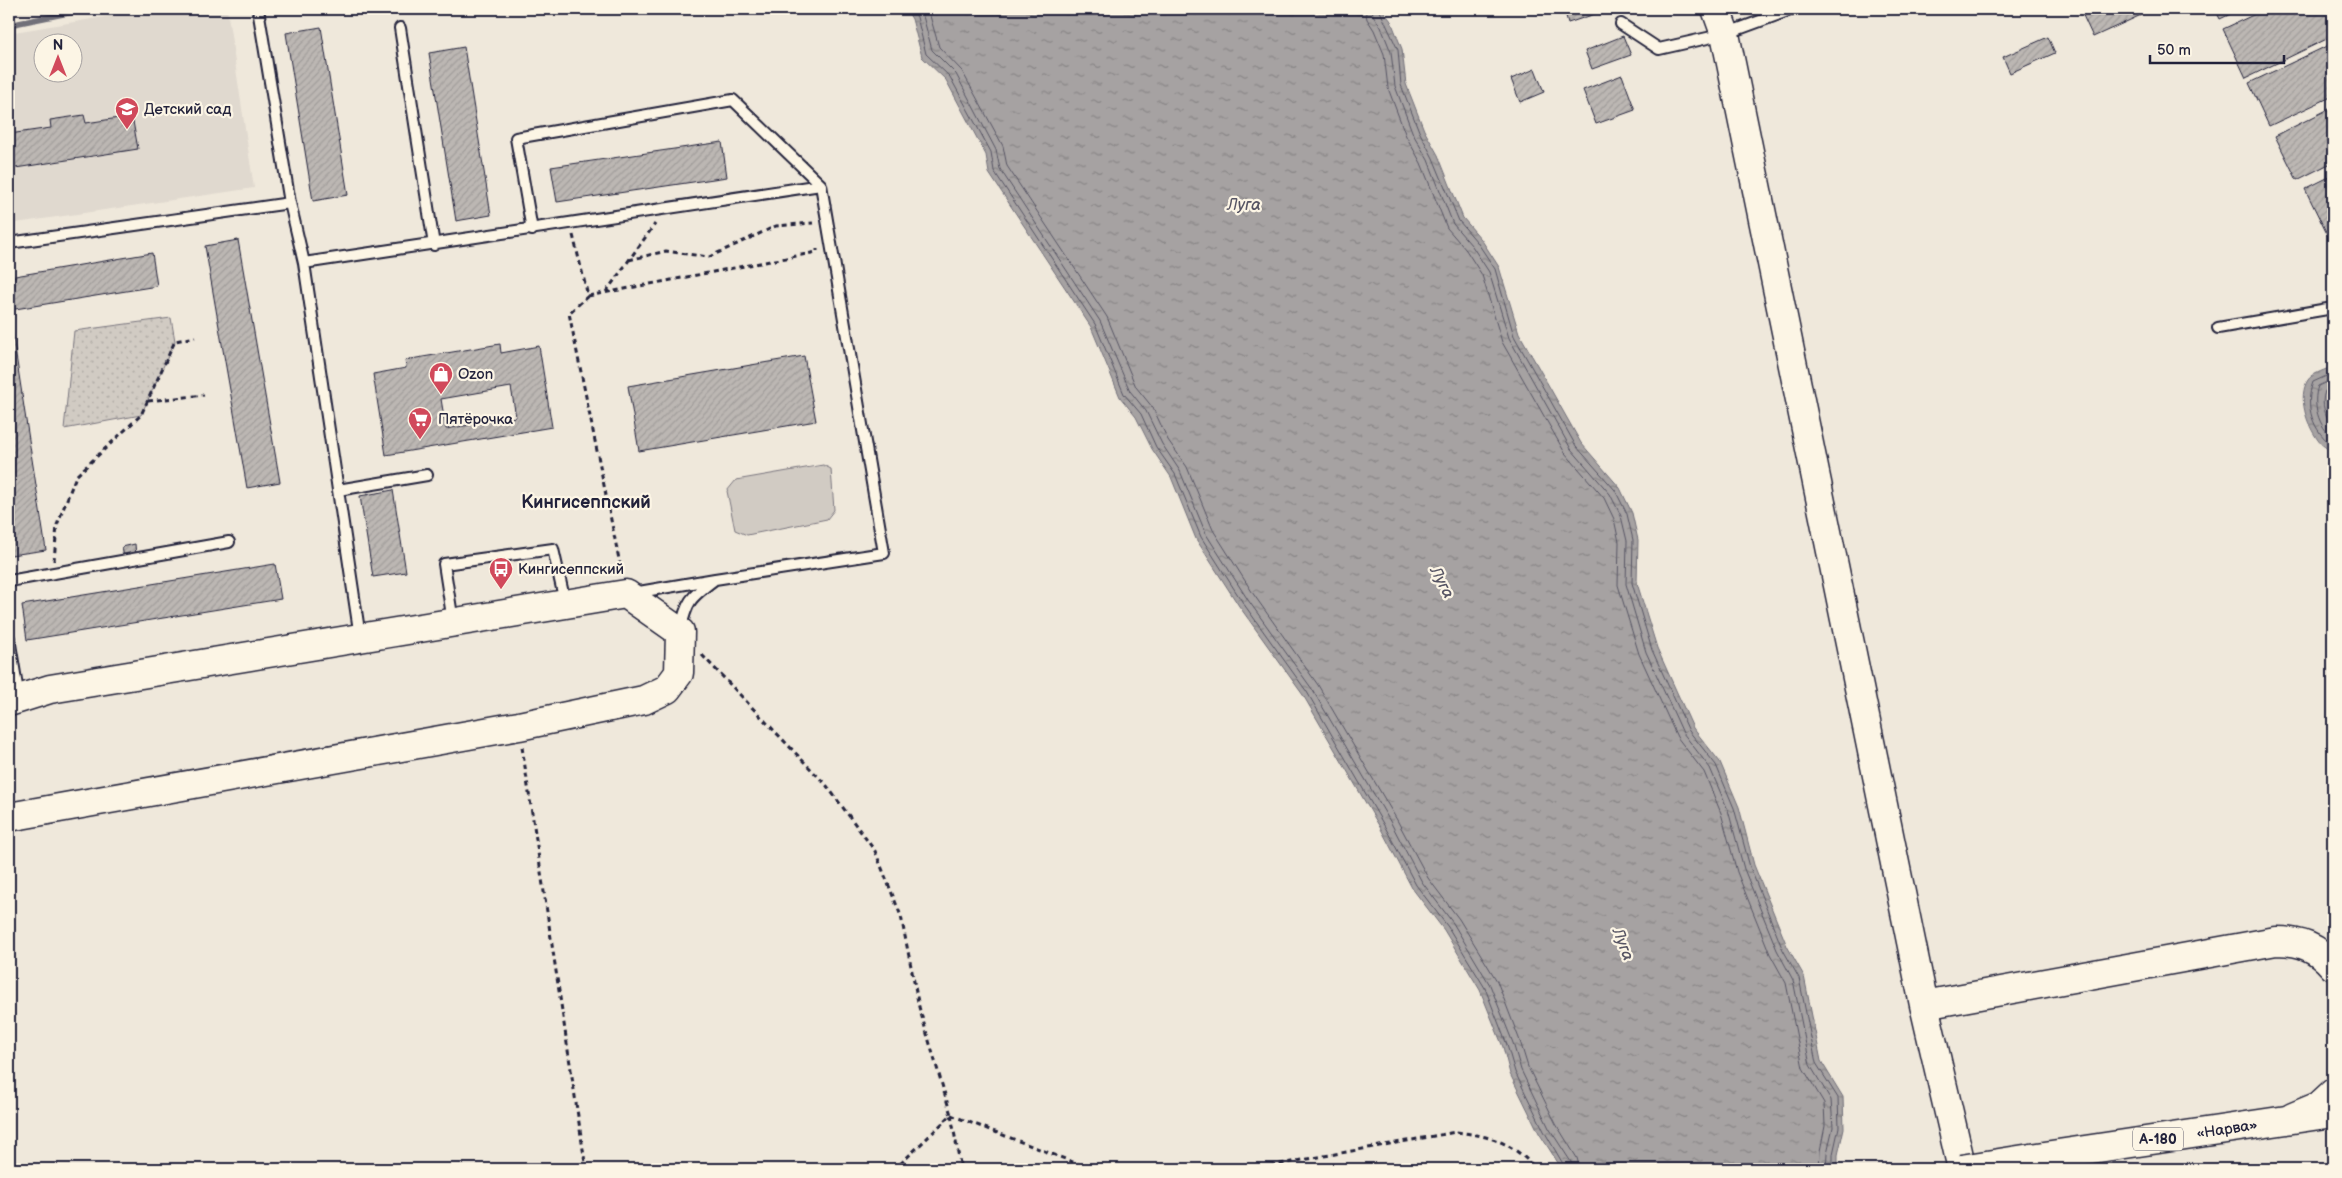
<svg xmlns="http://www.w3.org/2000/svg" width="2342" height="1178" font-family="'Balsamiq Sans',sans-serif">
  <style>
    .built { fill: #e0d9cf; fill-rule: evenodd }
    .park { fill: url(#park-dots); stroke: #7a767f }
    .pitch { fill: #d1cbc3; stroke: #7a767f }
    .water { fill: url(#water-ripples); stroke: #716f79 }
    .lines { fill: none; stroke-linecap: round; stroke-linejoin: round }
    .shore { stroke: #575564; stroke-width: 1 }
    .stream { stroke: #716f79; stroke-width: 5.5 }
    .building { fill: url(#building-hatch); stroke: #22223b; fill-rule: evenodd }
    .lane-casing { stroke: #22223b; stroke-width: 14 }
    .secondary-casing { stroke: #22223b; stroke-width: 31 }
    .highway-casing { stroke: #22223b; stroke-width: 31 }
    .path { stroke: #22223b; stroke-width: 3; stroke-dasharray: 5 4; stroke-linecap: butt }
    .lane { stroke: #fcf5e5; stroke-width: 10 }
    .secondary { stroke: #fcf5e5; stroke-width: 28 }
    .highway { stroke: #fcf5e5; stroke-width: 28 }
    .highway-bridge-casing { stroke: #22223b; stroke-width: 31; stroke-linecap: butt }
    .highway-bridge { stroke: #fcf5e5; stroke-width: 28 }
    .labels { text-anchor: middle; stroke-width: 4.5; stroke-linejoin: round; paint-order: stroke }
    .shield { fill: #fcf5e5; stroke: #63616e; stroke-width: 1 }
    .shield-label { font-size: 14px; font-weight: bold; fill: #22223b }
    .poi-label { font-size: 15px; fill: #22223b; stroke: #fcf5e5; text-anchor: start }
    .street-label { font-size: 15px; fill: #22223b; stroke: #fcf5e5 }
    .water-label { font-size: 16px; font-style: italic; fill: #575564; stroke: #fcf5e5 }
    .quarter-label { font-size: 18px; font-weight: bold; fill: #22223b; stroke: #fcf5e5 }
  </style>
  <defs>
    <pattern id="park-dots" width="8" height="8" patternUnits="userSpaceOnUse" patternTransform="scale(1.25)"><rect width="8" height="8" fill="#d1cbc3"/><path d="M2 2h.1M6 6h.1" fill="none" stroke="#b3aea8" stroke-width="1.8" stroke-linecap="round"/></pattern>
    <pattern id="water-ripples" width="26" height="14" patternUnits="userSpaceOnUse" patternTransform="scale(1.25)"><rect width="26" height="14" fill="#a6a2a2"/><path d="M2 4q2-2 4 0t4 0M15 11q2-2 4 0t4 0" fill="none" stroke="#878485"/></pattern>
    <pattern id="building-hatch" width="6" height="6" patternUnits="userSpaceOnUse" patternTransform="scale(1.25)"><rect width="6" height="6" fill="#bcb7b3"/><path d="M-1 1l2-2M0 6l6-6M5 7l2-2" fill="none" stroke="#a19d9b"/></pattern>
  </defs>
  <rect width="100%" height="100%" fill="#efe8db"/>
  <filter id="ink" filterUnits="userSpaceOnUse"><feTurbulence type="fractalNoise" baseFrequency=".02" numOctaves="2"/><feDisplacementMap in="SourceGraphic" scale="10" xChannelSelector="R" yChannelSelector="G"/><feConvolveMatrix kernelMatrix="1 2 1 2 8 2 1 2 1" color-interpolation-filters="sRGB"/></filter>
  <g filter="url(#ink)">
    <path class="built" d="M151,9H227L254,188L9,224V33ZM42,42H72V72H42Z"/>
    <path class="park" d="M171,318L175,341L141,415L64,429L74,331Z"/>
    <path class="pitch" d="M823,465L831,469L834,510L827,519L747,535L735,530L727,491L736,480Z"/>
    <path class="water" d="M906,9H1382L1391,21L1402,49L1406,84L1424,130L1438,155L1463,218L1481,239L1499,267L1519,333L1581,443L1620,488L1632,513L1638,540L1637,583L1657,648L1693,728L1720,762L1739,807L1754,865L1787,946L1804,976L1821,1061L1843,1097L1844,1128L1838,1155V1169H1562L1539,1133L1510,1074L1503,1047L1480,990L1444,930L1412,888L1381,829L1303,695L1239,606L1196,539L1171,477L1152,449L1136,417L1120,397L1091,327L989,173L986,155L946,80L922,57L912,19Z
      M2329,368H2333V452C2328,449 2321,445 2318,440C2307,425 2297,397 2308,380C2312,374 2322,371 2329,368Z"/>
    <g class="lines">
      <path class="shore" d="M912,9L917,17L926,54L950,77L991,152L994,171L1095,324L1124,394L1141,414L1156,447L1175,474L1201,537L1243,603L1307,692L1385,827L1416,885L1448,927L1485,988L1507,1045L1515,1072L1544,1131L1566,1169
        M919,9L923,16L932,50L956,74L996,150L1000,169L1100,321L1130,391L1146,411L1162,444L1180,471L1206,534L1248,600L1312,689L1391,823L1422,882L1453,923L1490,985L1513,1043L1521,1070L1549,1128L1571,1162L1572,1169
        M928,9L939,47L962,71L1003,146L1007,166L1107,317L1136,387L1153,408L1168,440L1187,467L1213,530L1254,595L1318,685L1397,820L1428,878L1459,919L1497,981L1520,1041L1528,1067L1556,1124L1577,1158L1580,1169
        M1365,9L1367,19L1374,30L1384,54L1388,88L1406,136L1421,163L1447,228L1466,250L1482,275L1502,342L1565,453L1604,498L1614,519L1619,542L1618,585L1639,654L1677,737L1704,772L1721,813L1737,872L1770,954L1786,983L1803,1068L1824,1103L1825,1126L1820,1151L1819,1169
        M1372,9L1373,15L1381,27L1391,52L1395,86L1413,134L1428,160L1453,224L1472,246L1489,272L1509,338L1571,449L1610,494L1621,516L1627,541L1626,584L1646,652L1683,733L1710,768L1728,810L1744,869L1777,950L1793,980L1810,1065L1831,1100L1833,1127L1827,1153L1826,1169
        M1379,9L1398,50L1401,85L1419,131L1433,158L1459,221L1477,242L1495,269L1514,336L1576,446L1615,490L1627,514L1633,540L1632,583L1652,650L1689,731L1716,765L1734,808L1750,867L1782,948L1799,978L1816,1063L1838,1098L1839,1127L1833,1154V1169
        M2333,373L2313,382C2304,407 2313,431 2333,446
        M2333,379L2318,386C2312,404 2318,426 2333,438
        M2333,387L2325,391C2320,405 2326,416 2333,429"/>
      <path class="stream" d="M9,25L88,9"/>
    </g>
    <path class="building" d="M1564,9H1600L1601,12L1568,23Z
      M2080,9H2152V10L2093,37Z
      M2215,9H2241L2220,19Z
      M2266,9H2333V36L2246,78L2223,29Z
      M321,27L348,195L313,201L286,33Z
      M1623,36L1631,55L1592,69L1585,51Z
      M2048,37L2055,53L2010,73L2003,57Z
      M2333,43V96L2269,126L2249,83Z
      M464,47L491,215L456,221L429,53Z
      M1535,69L1544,92L1520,102L1511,79Z
      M1622,75L1635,110L1596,124L1583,90Z
      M2333,107V162L2297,180L2275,136Z
      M84,115L86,123L132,116L138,149L9,169V134L51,128L50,120Z
      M722,142L727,177L557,202L551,167Z
      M2333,175V241L2331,242L2305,189Z
      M238,240L280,482L247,488L205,246Z
      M152,253L157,286L9,310V277Z
      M9,310L46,550L11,555L9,543Z
      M500,344L501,353L539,346L552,427L386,455L373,374L406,368L405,360ZM511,387L516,417L446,429L441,399Z
      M804,356L816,421L639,451L628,386Z
      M393,490L406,572L373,577L360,496Z
      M135,544L136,556L124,558L122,547Z
      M275,564L281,599L27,640L22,605Z"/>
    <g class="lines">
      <g class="lane-casing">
        <path id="lane" d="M258,9L290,203
          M1621,24L1659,49L1725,34L1793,9
          M400,28L434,245
          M532,230L516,138L733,100L821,185
          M9,243L290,203L304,263L360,637
          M304,263L821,185L884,553L715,579
          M2218,328L2333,308
          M338,490L427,475
          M9,581L229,542
          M633,593L715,579C690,598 687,600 680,631
          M453,622L444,564L553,549L565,602
          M9,638L19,698"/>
      </g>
      <g class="secondary-casing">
        <path id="secondary" d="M1716,9L1725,34L1924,1005L1962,1169
          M9,702L50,689L626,594L680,632L679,673L667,689L644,700L519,726L9,817
          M1924,1005L2276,941C2301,941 2317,947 2333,966
          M2293,1117L2319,1106L2333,1093"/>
      </g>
      <g class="highway-casing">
        <g id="highway">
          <path id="s1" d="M2031,1158L2333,1113"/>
        </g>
      </g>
      <path class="path" d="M573,235L588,296L817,252V249
        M629,260L666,251L709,257L776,226L813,223
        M606,292L655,224
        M588,296L569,313L622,574
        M148,401L204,395
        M54,561L57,525L76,476L141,415L175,341L195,337
        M702,655L827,786L875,851L901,916L919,1007L951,1115L895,1169
        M522,747L586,1169
        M951,1115L1091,1169
        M951,1115L961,1169
        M1253,1169L1456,1132C1491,1136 1512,1142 1536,1169"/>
      <use href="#lane" class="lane"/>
      <use href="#secondary" class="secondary"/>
      <use href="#highway" class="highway"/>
      <g class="highway-bridge-casing">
        <path id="highway-bridge" d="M1961,1169L2031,1158"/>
      </g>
      <use href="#highway-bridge" class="highway-bridge"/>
    </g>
  </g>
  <defs>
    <g id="school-pin" transform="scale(1.25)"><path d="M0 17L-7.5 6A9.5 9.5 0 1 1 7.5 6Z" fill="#d1495b" stroke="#fcf5e5"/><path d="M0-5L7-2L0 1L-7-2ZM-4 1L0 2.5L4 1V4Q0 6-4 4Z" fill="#fff"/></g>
    <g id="shop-pin" transform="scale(1.25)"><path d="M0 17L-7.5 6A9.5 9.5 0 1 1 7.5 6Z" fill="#d1495b" stroke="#fcf5e5"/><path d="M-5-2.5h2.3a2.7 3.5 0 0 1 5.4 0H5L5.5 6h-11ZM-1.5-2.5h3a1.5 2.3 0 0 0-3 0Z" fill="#fff"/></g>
    <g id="supermarket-pin" transform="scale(1.25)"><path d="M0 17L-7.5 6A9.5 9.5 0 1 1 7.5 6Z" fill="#d1495b" stroke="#fcf5e5"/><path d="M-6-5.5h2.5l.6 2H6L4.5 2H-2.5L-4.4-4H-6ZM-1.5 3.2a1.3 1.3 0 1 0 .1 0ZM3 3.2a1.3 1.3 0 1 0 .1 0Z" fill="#fff"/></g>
    <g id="bus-pin" transform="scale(1.25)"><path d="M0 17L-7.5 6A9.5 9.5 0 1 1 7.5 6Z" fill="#d1495b" stroke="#fcf5e5"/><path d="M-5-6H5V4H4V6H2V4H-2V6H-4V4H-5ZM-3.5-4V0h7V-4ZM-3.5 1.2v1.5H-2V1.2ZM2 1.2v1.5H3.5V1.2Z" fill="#fff"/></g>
  </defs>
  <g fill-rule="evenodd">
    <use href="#school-pin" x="127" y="109"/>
    <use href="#shop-pin" x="441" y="374"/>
    <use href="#supermarket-pin" x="420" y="419"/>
    <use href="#bus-pin" x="501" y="569"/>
  </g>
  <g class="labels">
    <rect class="shield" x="2133" y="1127.5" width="50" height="23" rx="4"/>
    <g class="shield-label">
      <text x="2158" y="1144">А-180</text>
    </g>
    <g class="poi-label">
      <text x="144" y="114">Детский сад</text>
      <text x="458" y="379">Ozon</text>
      <text x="438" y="424">Пятёрочка</text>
      <text x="518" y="574">Кингисеппский</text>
    </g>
    <g class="street-label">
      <text dy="5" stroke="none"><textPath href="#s1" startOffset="198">«Нарва»</textPath></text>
    </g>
    <g class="water-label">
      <text x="1244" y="210">Луга</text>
      <text transform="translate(1443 582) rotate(63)" y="6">Луга</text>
      <text transform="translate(1624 944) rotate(69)" y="6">Луга</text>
    </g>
    <g class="quarter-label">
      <text x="586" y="508">Кингисеппский</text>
    </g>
  </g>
  <rect width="2342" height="1178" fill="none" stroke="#fcf5e5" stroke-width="30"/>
  <rect x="15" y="15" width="2312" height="1148" fill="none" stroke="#22223b" stroke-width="2" filter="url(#ink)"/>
  <g transform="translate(58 58)"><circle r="24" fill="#fcf5e5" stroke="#a5a1a1"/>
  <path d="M0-4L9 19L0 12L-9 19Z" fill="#d1495b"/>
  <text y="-8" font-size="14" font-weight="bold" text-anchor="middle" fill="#22223b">N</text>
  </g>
  <path d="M2150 55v8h134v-8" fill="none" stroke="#22223b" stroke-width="2.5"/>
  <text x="2157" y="55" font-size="15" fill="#22223b" stroke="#fcf5e5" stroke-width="4" paint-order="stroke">50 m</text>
</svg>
